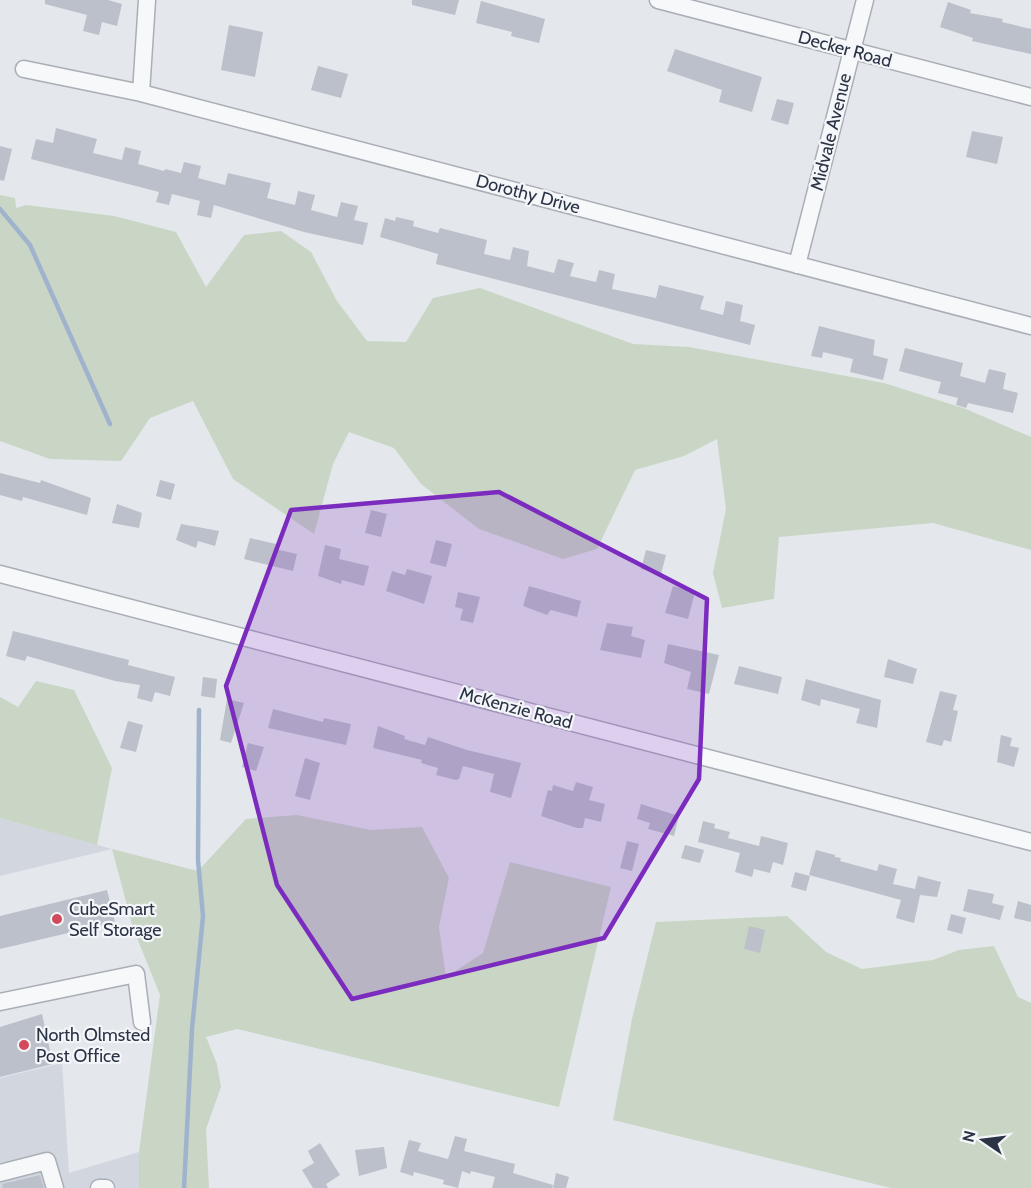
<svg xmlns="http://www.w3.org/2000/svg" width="1031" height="1188" font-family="Cabin,sans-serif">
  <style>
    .built { fill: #d2d6de }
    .green { fill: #c9d6c5 }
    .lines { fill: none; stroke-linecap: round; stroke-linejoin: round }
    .stream { stroke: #9fb4cc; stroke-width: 4.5 }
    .building { fill: #bbc0ca }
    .minor-casing { stroke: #a9aeb7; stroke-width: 19 }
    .minor { stroke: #f7f8fa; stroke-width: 16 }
    .marked { fill: #7b2cbf; fill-opacity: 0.2; stroke: #7b2cbf; stroke-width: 4.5; stroke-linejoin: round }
    .poi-dot { fill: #d1495b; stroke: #f4f6f9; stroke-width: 2 }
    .labels { text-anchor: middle; stroke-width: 4.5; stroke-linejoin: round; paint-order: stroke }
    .street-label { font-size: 18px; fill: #2b3445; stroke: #f4f6f9 }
    .poi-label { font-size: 18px; fill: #2b3445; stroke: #f4f6f9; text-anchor: start }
  </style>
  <rect width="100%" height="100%" fill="#e4e7ec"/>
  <path class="built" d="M0,818L112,849L0,876Z
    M62,1063L69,1173L139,1152V1188H0V1078Z"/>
  <path class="green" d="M0,195L15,198L16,208L26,205L114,216L176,232L206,287L244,235L281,231L311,252L337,301L367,341L406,342L433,298L480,288L633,344L689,347L884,383L966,409L1031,437V550L933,523L779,537L774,599L722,608L713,573L726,509L717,439L684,456L635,470L597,549L563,559L479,529L421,484L394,448L349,432L333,464L314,534L233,479L193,401L150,418L121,461L50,459L0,441Z
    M36,681L74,690L112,768L97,845L0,818V697L18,707Z
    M297,815L371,830L422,827L449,878L439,927L446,977L483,953L510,862L611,887L559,1107L237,1029L206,1037L217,1064L221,1087L206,1129L209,1188H139V1152L160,995L133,928L112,849L198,871L246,819Z
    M787,916L826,952L862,969L933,960L959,950L994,946L1018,997L1031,1003V1188H891L613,1120L632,1019L656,922Z"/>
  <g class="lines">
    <path class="stream" d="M0,209L30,245L110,424
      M184,1188L192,1029L203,916L198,860L199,710"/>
  </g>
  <path class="building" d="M45,0H108L122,4L117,26L102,22L99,35L83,31L87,15L45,4Z
    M412,0H459L455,15L412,5Z
    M481,1L545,19L539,43L511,36L512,32L476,23Z
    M948,2L971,10L970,13L1003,19L1002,22L1031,29V54L972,41L973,38L940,27Z
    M229,25L263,32L255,77L221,70Z
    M675,49L762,77L752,112L719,102L722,90L667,71Z
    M318,66L348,74L341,98L311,90Z
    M777,99L794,103L788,125L771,120Z
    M56,128L97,139L93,153L122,160L125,147L141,151L138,164L164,171L165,169L181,173L184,162L201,166L198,178L225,185L228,173L271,183L267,198L295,205L298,191L315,195L311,210L337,217L341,202L358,206L354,220L368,223L363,245L304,232L214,205L211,218L197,215L200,201L172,194L169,205L156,202L159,192L31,159L36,139L53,143Z
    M972,131L1003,137L997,164L966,157Z
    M0,146L12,149L4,181L0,180Z
    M396,217L414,221L413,226L438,233L440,228L487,240L484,254L510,260L513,247L529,251L527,266L554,273L558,259L574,263L570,276L596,282L599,270L615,274L612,289L656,298L659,285L704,296L700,309L723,315L726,301L743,305L740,321L755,325L750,345L436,264L438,254L380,237L385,218L395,221Z
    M819,326L875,340L873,355L888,359L883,380L850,372L853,359L823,352L822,358L811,356Z
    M905,348L963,363L960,376L985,383L989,369L1006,373L1003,389L1018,393L1013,413L968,403L966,408L956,405L958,398L938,393L941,382L899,371Z
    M0,473L40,483L41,480L91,498L87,515L23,497L22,501L0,495Z
    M160,480L175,484L171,500L156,496Z
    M117,504L142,513L139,528L112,523Z
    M371,510L387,514L381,537L365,533Z
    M181,524L219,531L215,546L198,541L196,548L176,540Z
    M250,538L276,544L275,549L297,554L293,571L244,559Z
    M436,540L452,544L446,567L430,563Z
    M325,545L341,549L339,559L369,566L364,586L342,580L341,584L318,576Z
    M646,550L666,555L661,574L641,569Z
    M407,569L432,576L424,604L386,591L392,571L405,575Z
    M529,586L581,601L577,617L551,610L547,615L523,606Z
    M673,586L695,592L688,619L665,613Z
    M458,592L480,597L473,623L460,620L463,609L455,607Z
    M607,623L633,627L631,636L645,640L641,658L600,650Z
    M13,631L129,660L128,665L175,677L170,696L155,692L152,702L137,698L140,685L115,681L27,656L25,661L6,656Z
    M668,644L719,655L709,694L687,689L691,672L664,663Z
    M888,659L917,669L913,684L884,677Z
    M739,666L782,677L778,694L734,684Z
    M203,677L217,679L215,698L201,696Z
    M806,679L881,700L877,728L856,723L860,709L821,699L820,706L801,700Z
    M940,691L957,695L953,710L958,711L951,742L944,740L942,746L926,742Z
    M227,699L244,703L231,743L220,740Z
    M273,709L323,722L324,718L351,724L346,745L268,728Z
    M128,721L143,725L136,752L120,748Z
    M378,726L405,736L404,739L425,745L428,737L467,750L521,763L511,798L490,792L494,774L463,766L459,779L456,780L436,775L438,768L421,763L422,760L373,748Z
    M1001,735L1012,738L1010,746L1019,748L1014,767L997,762Z
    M248,743L264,747L256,771L242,767Z
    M305,758L320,763L310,800L295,796Z
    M576,782L593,787L589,800L605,804L601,822L585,818L583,828H577L541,816L548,790L552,791L553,785L573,791Z
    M641,804L679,816L674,836L648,829L650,823L637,819Z
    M703,821L715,824L714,828L730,832L728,838L759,846L761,836L788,843L783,865L773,862L770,873L754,869L752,877L735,872L740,853L698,842Z
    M627,841L639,844L632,871L620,868Z
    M685,845L704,850L700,863L681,858Z
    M816,850L835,855V857L841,858L840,861L877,871L879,864L897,869L893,884L915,889L918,876L941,882L937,897L920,895L914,923L896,918L901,900L809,875Z
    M795,872L810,876L806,891L791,887Z
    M968,889L994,894L992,903L1004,906L1000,920L963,911Z
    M107,890L115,922L0,949V916Z
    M1018,901L1031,905V922L1014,918Z
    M951,914L966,918L962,934L947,930Z
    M749,926L765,930L760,953L744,949Z
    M42,1014L53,1064L0,1077V1027Z
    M455,1136L467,1139L464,1151L515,1164L513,1173L553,1185L552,1188H492L495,1177L471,1171L470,1174L462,1171L458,1188L443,1184L444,1180L414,1172L413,1176L400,1172L409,1140L421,1143L418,1151L448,1159Z
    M320,1143L340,1175L326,1184L328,1188H313L302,1170L314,1163L308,1151Z
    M384,1147L387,1168L359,1176L355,1150Z
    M556,1173L569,1177L566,1188H553Z
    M40,1175L44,1188H3L2,1184Z"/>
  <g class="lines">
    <g class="minor-casing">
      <path id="minor" d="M658,0L1031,97
        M24,69L141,93L1031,326
        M141,93L147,0
        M797,265L865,0
        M0,574L1031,842
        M0,1002L136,974L142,1022
        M0,1173L47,1161L55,1188
        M99,1188H106"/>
    </g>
    <use href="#minor" class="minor"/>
  </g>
  <path class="marked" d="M499,492L707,599L699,779L604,938L352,999L277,885L226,686L291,510Z"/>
  <g class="poi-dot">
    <circle cx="57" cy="919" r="6"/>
    <circle cx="24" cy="1045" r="6"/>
  </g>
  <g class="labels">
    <g class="street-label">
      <text transform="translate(845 49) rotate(15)" y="6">Decker Road</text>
      <text transform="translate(831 132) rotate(-76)" y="6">Midvale Avenue</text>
      <text transform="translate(528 194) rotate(15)" y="6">Dorothy Drive</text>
      <text transform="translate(516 708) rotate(15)" y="6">McKenzie Road</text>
    </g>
    <g class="poi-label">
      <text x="69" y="915">CubeSmart<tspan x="69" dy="21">Self Storage</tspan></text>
      <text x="36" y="1041">North Olmsted<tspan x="36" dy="21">Post Office</tspan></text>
    </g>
  </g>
  <g transform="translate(983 1140) rotate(284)" stroke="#f4f6f9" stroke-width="4.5" paint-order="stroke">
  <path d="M0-4.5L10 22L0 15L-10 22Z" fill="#2b3445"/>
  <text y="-9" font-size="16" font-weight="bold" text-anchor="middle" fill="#2b3445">N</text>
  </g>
</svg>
